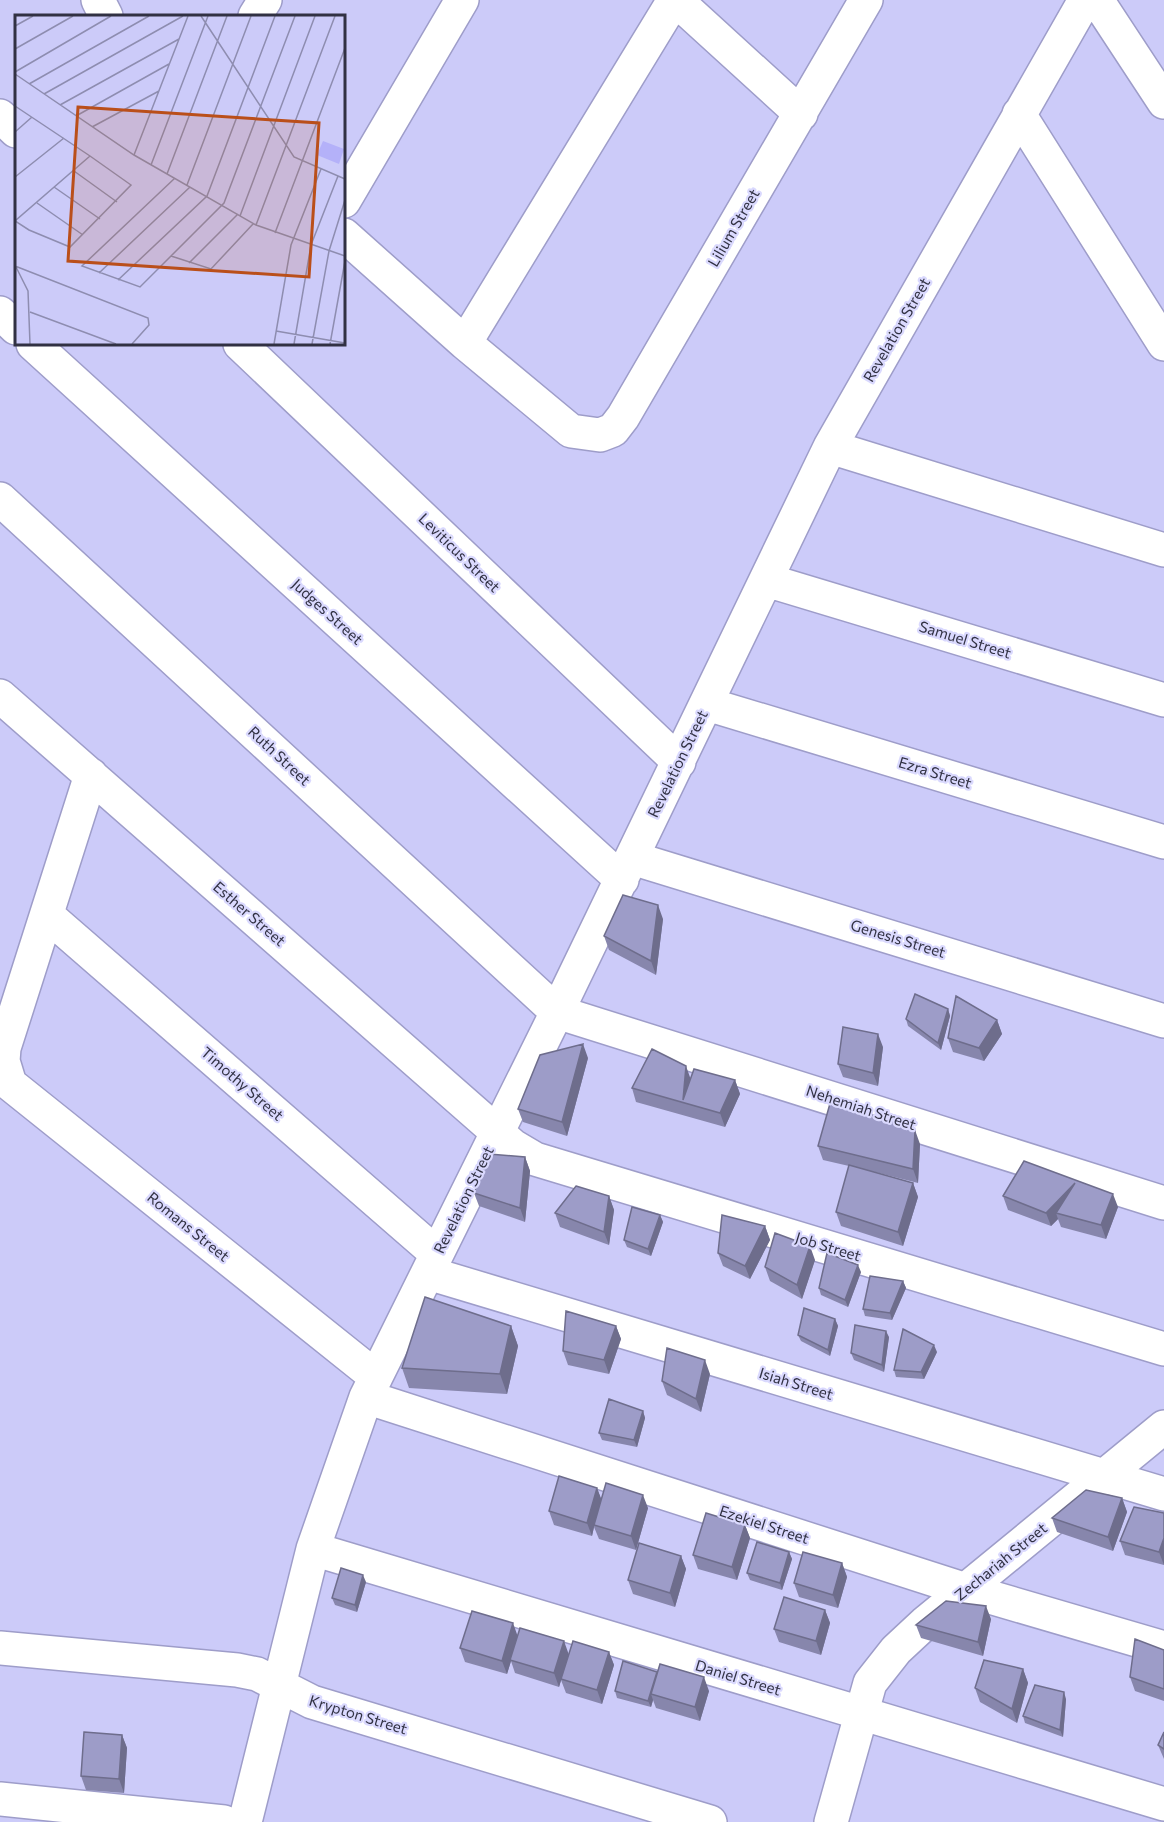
<svg xmlns="http://www.w3.org/2000/svg" width="1164" height="1822" font-family="Commissioner,sans-serif">
  <style>
    .lines { fill: none; stroke-linecap: round; stroke-linejoin: round }
    .minor-casing { stroke: #9e9dc9; stroke-width: 36 }
    .minor { stroke: #fff; stroke-width: 33 }
    .wall { fill: #8786ac }
    .shaded-wall { fill: #6e6d8c }
    .building { fill: #9d9cc8; stroke: #6e6d8c; stroke-width: 1.5 }
    .labels { text-anchor: middle; stroke-width: 4.5; stroke-linejoin: round; paint-order: stroke }
    .street-label { font-size: 15px; fill: #313143; stroke: #dad9fe }
    .inset-road { fill: none; stroke: #8e8db0; stroke-width: 1.5 }
    .view { fill: #ba4f1a; fill-opacity: 0.15; stroke: #ba4f1a; stroke-width: 3 }
    .inset-edge { fill: none; stroke: #313143; stroke-width: 3 }
  </style>
  <rect width="100%" height="100%" fill="#cccbf9"/>
  <g class="lines">
    <g class="minor-casing">
      <path id="minor" d="M98,0L106,16
        M676,0L801,114
        M1097,0L1164,102
        M255,16L265,0
        M1019,114L1164,344
        M0,116L16,131
        M344,201L462,0
        M344,235L465,343L571,431L600,435L613,430L623,417L866,0
        M0,313L16,328
        M465,343L674,0
        M33,344L622,880
        M240,344L679,762
        M830,447L1164,550
        M0,499L557,1012L1164,1203
        M766,580L1164,700
        M0,696L513,1146L535,1159L1164,1349
        M707,704L1164,842
        M91,775L4,1048L3,1061L10,1084L376,1377
        M632,858L1164,1021
        M47,915L437,1254
        M428,1273L1164,1494
        M366,1397L966,1590L1164,1648
        M313,1549L1164,1804
        M0,1648L237,1670L257,1674L312,1702L710,1822
        M0,1799L224,1822
        M245,1822L313,1549L366,1397L557,1012L830,447L1085,0
        M831,1822L870,1683L896,1650L925,1623L1164,1427"/>
    </g>
    <use href="#minor" class="minor"/>
  </g>
  <path class="wall" d="M663,919L656,975L609,950L604,936Z
    M948,1009L950,1016L941,1050L908,1026L906,1019Z
    M997,1020L1002,1034L984,1061L953,1052L948,1038Z
    M883,1047L878,1086L843,1077L838,1064Z
    M588,1058L567,1136L523,1122L518,1109Z
    M690,1079L735,1080L740,1094L725,1127L636,1102L632,1088Z
    M920,1144L918,1183L871,1171L913,1183L918,1197L903,1246L841,1226L836,1212L849,1166L823,1160L818,1146Z
    M525,1157L530,1171L525,1222L479,1206L474,1193Z
    M609,1196L614,1210L609,1245L560,1227L555,1213Z
    M1003,1196L1118,1207L1106,1239L1061,1227L1058,1219L1051,1226L1008,1210Z
    M660,1215L663,1222L651,1256L627,1247L624,1240Z
    M765,1226L770,1240L750,1279L723,1266L718,1253Z
    M815,1260L802,1299L770,1281L765,1267Z
    M861,1272L848,1307L821,1295L819,1288Z
    M903,1281L906,1288L892,1320L865,1316L863,1309Z
    M835,1319L838,1326L830,1356L801,1341L798,1335Z
    M511,1326L518,1346L507,1394L409,1388L402,1368Z
    M616,1326L621,1339L609,1374L568,1365L563,1351Z
    M889,1337L884,1372L854,1360L851,1353Z
    M937,1352L924,1379L896,1377L894,1370Z
    M710,1374L701,1412L667,1395L662,1381Z
    M643,1411L645,1418L637,1447L602,1440L599,1433Z
    M597,1488L601,1499L648,1508L636,1550L599,1539L594,1527L592,1536L554,1525L549,1511Z
    M1122,1498L1127,1512L1113,1551L1057,1532L1052,1518Z
    M1164,1513V1565L1125,1555L1120,1541Z
    M745,1525L750,1538L737,1580L698,1569L693,1555Z
    M789,1552L792,1559L782,1590L750,1580L747,1573Z
    M681,1556L686,1569L675,1607L633,1594L628,1580Z
    M842,1563L847,1577L838,1608L799,1597L794,1583Z
    M366,1582L357,1612L335,1605L332,1598Z
    M825,1610L830,1623L821,1655L779,1642L774,1629Z
    M991,1619L983,1656L921,1638L916,1625Z
    M518,1635L568,1654L609,1652L614,1665L602,1704L566,1693L561,1680L559,1687L515,1673L511,1661L507,1674L465,1662L460,1648Z
    M1164,1650V1701L1135,1691L1130,1677Z
    M1023,1669L1028,1683L1017,1723L980,1702L975,1688Z
    M615,1691H709L700,1721L656,1708L653,1700L651,1707L617,1698Z
    M1066,1699L1063,1737L1025,1723L1023,1716Z
    M1164,1732V1759L1158,1745Z
    M122,1735L127,1748L124,1793L86,1790L81,1776Z"/>
  <path class="shaded-wall" d="M658,905L663,919L656,975L651,961Z
    M948,1009L950,1016L941,1050L938,1043Z
    M997,1020L1002,1034L984,1061L979,1048Z
    M878,1034L883,1047L878,1086L873,1073Z
    M583,1044L588,1058L567,1136L562,1122Z
    M686,1066L691,1080L683,1100Z
    M735,1080L740,1094L725,1127L720,1113Z
    M915,1130L920,1144L918,1183L913,1169Z
    M525,1157L530,1171L525,1222L520,1208Z
    M913,1183L918,1197L903,1246L898,1232Z
    M1075,1183L1056,1213L1058,1219L1051,1226L1046,1213Z
    M1113,1194L1118,1207L1106,1239L1101,1225Z
    M609,1196L614,1210L609,1245L604,1232Z
    M660,1215L663,1222L651,1256L648,1249Z
    M765,1226L770,1240L750,1279L745,1266Z
    M810,1246L815,1260L802,1299L797,1285Z
    M858,1265L861,1272L848,1307L845,1300Z
    M903,1281L906,1288L892,1320L890,1313Z
    M835,1319L838,1326L830,1356L828,1350Z
    M511,1326L518,1346L507,1394L500,1374Z
    M616,1326L621,1339L609,1374L604,1360Z
    M886,1331L889,1337L884,1372L882,1365Z
    M934,1345L937,1352L924,1379L921,1372Z
    M705,1360L710,1374L701,1412L696,1399Z
    M643,1411L645,1418L637,1447L634,1440Z
    M597,1488L602,1501L594,1525V1527L592,1536L587,1523Z
    M643,1495L648,1508L636,1550L631,1536Z
    M1122,1498L1127,1512L1113,1551L1108,1537Z
    M745,1525L750,1538L737,1580L732,1567Z
    M1164,1538V1565L1159,1552Z
    M789,1552L792,1559L782,1590L780,1583Z
    M681,1556L686,1569L675,1607L670,1593Z
    M842,1563L847,1577L838,1608L833,1595Z
    M363,1575L366,1582L357,1612L355,1605Z
    M986,1606L991,1619L983,1656L978,1642Z
    M825,1610L830,1623L821,1655L816,1641Z
    M513,1623L518,1637L510,1660L511,1661L507,1674L502,1661Z
    M564,1641L569,1655L559,1687L554,1673Z
    M609,1652L614,1665L602,1704L597,1690Z
    M1023,1669L1028,1683L1017,1723L1012,1709Z
    M657,1672L651,1694L653,1700L651,1707L648,1701Z
    M704,1677L709,1691L700,1721L695,1707Z
    M1064,1692L1066,1699L1063,1737L1060,1730Z
    M122,1735L127,1748L124,1793L119,1779Z"/>
  <path class="building" d="M623,895L658,905L651,961L604,936Z
    M915,994L948,1009L938,1043L906,1019Z
    M956,996L997,1020L979,1048L948,1038Z
    M843,1027L878,1034L873,1073L838,1064Z
    M583,1044L562,1122L518,1109L540,1055Z
    M652,1049L686,1066L683,1100L694,1069L735,1080L720,1113L632,1088Z
    M831,1100L915,1130L913,1169L818,1146Z
    M489,1154L525,1157L520,1208L474,1193Z
    M1024,1161L1113,1194L1101,1225L1056,1213L1075,1183L1046,1213L1003,1196Z
    M849,1165L913,1183L898,1232L836,1212Z
    M576,1186L609,1196L604,1232L555,1213Z
    M632,1207L660,1215L648,1249L624,1240Z
    M722,1215L765,1226L745,1266L718,1253Z
    M775,1233L810,1246L797,1285L765,1267Z
    M827,1253L858,1265L845,1300L819,1288Z
    M870,1276L903,1281L890,1313L863,1309Z
    M425,1297L511,1326L500,1374L402,1368Z
    M804,1308L835,1319L828,1350L798,1335Z
    M566,1311L616,1326L604,1360L563,1351Z
    M855,1325L886,1331L882,1365L851,1353Z
    M903,1329L934,1345L921,1372L894,1370Z
    M667,1348L705,1360L696,1399L662,1381Z
    M609,1399L643,1411L634,1440L599,1433Z
    M559,1476L597,1488L587,1523L549,1511Z
    M606,1483L643,1495L631,1536L594,1525Z
    M1086,1490L1122,1498L1108,1537L1052,1518Z
    M1134,1507L1164,1513V1538L1159,1552L1120,1541Z
    M706,1513L745,1525L732,1567L693,1555Z
    M757,1542L789,1552L780,1583L747,1573Z
    M639,1543L681,1556L670,1593L628,1580Z
    M803,1552L842,1563L833,1595L794,1583Z
    M341,1568L363,1575L355,1605L332,1598Z
    M784,1597L825,1610L816,1641L774,1629Z
    M946,1601L986,1606L978,1642L916,1625Z
    M472,1611L513,1623L502,1661L460,1648Z
    M520,1628L564,1641L554,1673L510,1660Z
    M1135,1639L1164,1650V1689L1130,1677Z
    M573,1641L609,1652L597,1690L561,1679Z
    M984,1660L1023,1669L1012,1709L975,1688Z
    M623,1661L657,1672L648,1701L615,1691Z
    M660,1664L704,1677L695,1707L651,1694Z
    M1035,1685L1064,1692L1060,1730L1023,1716Z
    M84,1732L122,1735L119,1779L81,1776Z
    M1164,1732V1749L1158,1745Z"/>
  <g class="labels">
    <g class="street-label">
      <text transform="translate(734 228) rotate(-60)" y="5">Lilium Street</text>
      <text transform="translate(897 330) rotate(-60)" y="5">Revelation Street</text>
      <text transform="translate(459 553) rotate(44)" y="5">Leviticus Street</text>
      <text transform="translate(327 612) rotate(42)" y="5">Judges Street</text>
      <text transform="translate(965 640) rotate(17)" y="5">Samuel Street</text>
      <text transform="translate(279 756) rotate(43)" y="5">Ruth Street</text>
      <text transform="translate(678 764) rotate(-64)" y="5">Revelation Street</text>
      <text transform="translate(935 773) rotate(17)" y="5">Ezra Street</text>
      <text transform="translate(249 914) rotate(41)" y="5">Esther Street</text>
      <text transform="translate(898 939) rotate(17)" y="5">Genesis Street</text>
      <text transform="translate(242 1084) rotate(41)" y="5">Timothy Street</text>
      <text transform="translate(861 1108) rotate(18)" y="5">Nehemiah Street</text>
      <text transform="translate(464 1200) rotate(-64)" y="5">Revelation Street</text>
      <text transform="translate(188 1227) rotate(39)" y="5">Romans Street</text>
      <text transform="translate(828 1247) rotate(17)" y="5">Job Street</text>
      <text transform="translate(796 1384) rotate(17)" y="5">Isiah Street</text>
      <text transform="translate(764 1525) rotate(18)" y="5">Ezekiel Street</text>
      <text transform="translate(1001 1562) rotate(-39)" y="5">Zechariah Street</text>
      <text transform="translate(738 1678) rotate(17)" y="5">Daniel Street</text>
      <text transform="translate(358 1715) rotate(17)" y="5">Krypton Street</text>
    </g>
  </g>
  <g transform="translate(15 15)">
    <rect width="330" height="330" fill="#cccbf9"/>
    <path d="M308,126L329,134L324,149L302,140Z" fill="#b4b1f9"/>
    <path class="inset-road" d="M186,1L279,142L330,164M0,11L18,1M0,34L58,1M0,57L96,1M0,59L119,140L241,210L330,241M14,69L134,1M29,79L168,1M45,90L164,24M0,91L75,141L116,170L55,232L14,215L0,206L75,141M61,101L154,49M77,112L144,76M0,117L17,102M119,140L173,1M136,150L193,1M59,156L102,187M152,159L212,1M0,162L49,123M160,163L67,251L125,272L209,188L280,1M172,170L236,1M39,172L85,204M22,188L68,220M225,201L300,1M241,210L320,1M260,218L330,33M156,241L196,254L238,209M174,248L223,199M0,250L13,276L15,329M0,251L133,303L134,310L117,329M84,258L175,172M103,265L192,181L260,1M15,297L101,329M261,316L330,328M259,329L276,230L306,154M279,329L296,230L323,161M297,329L314,236L330,185M315,329L330,246"/>
    <path class="view" d="M63,92L304,108L294,262L53,246Z"/>
    <rect width="330" height="330" class="inset-edge"/>
  </g>
</svg>
